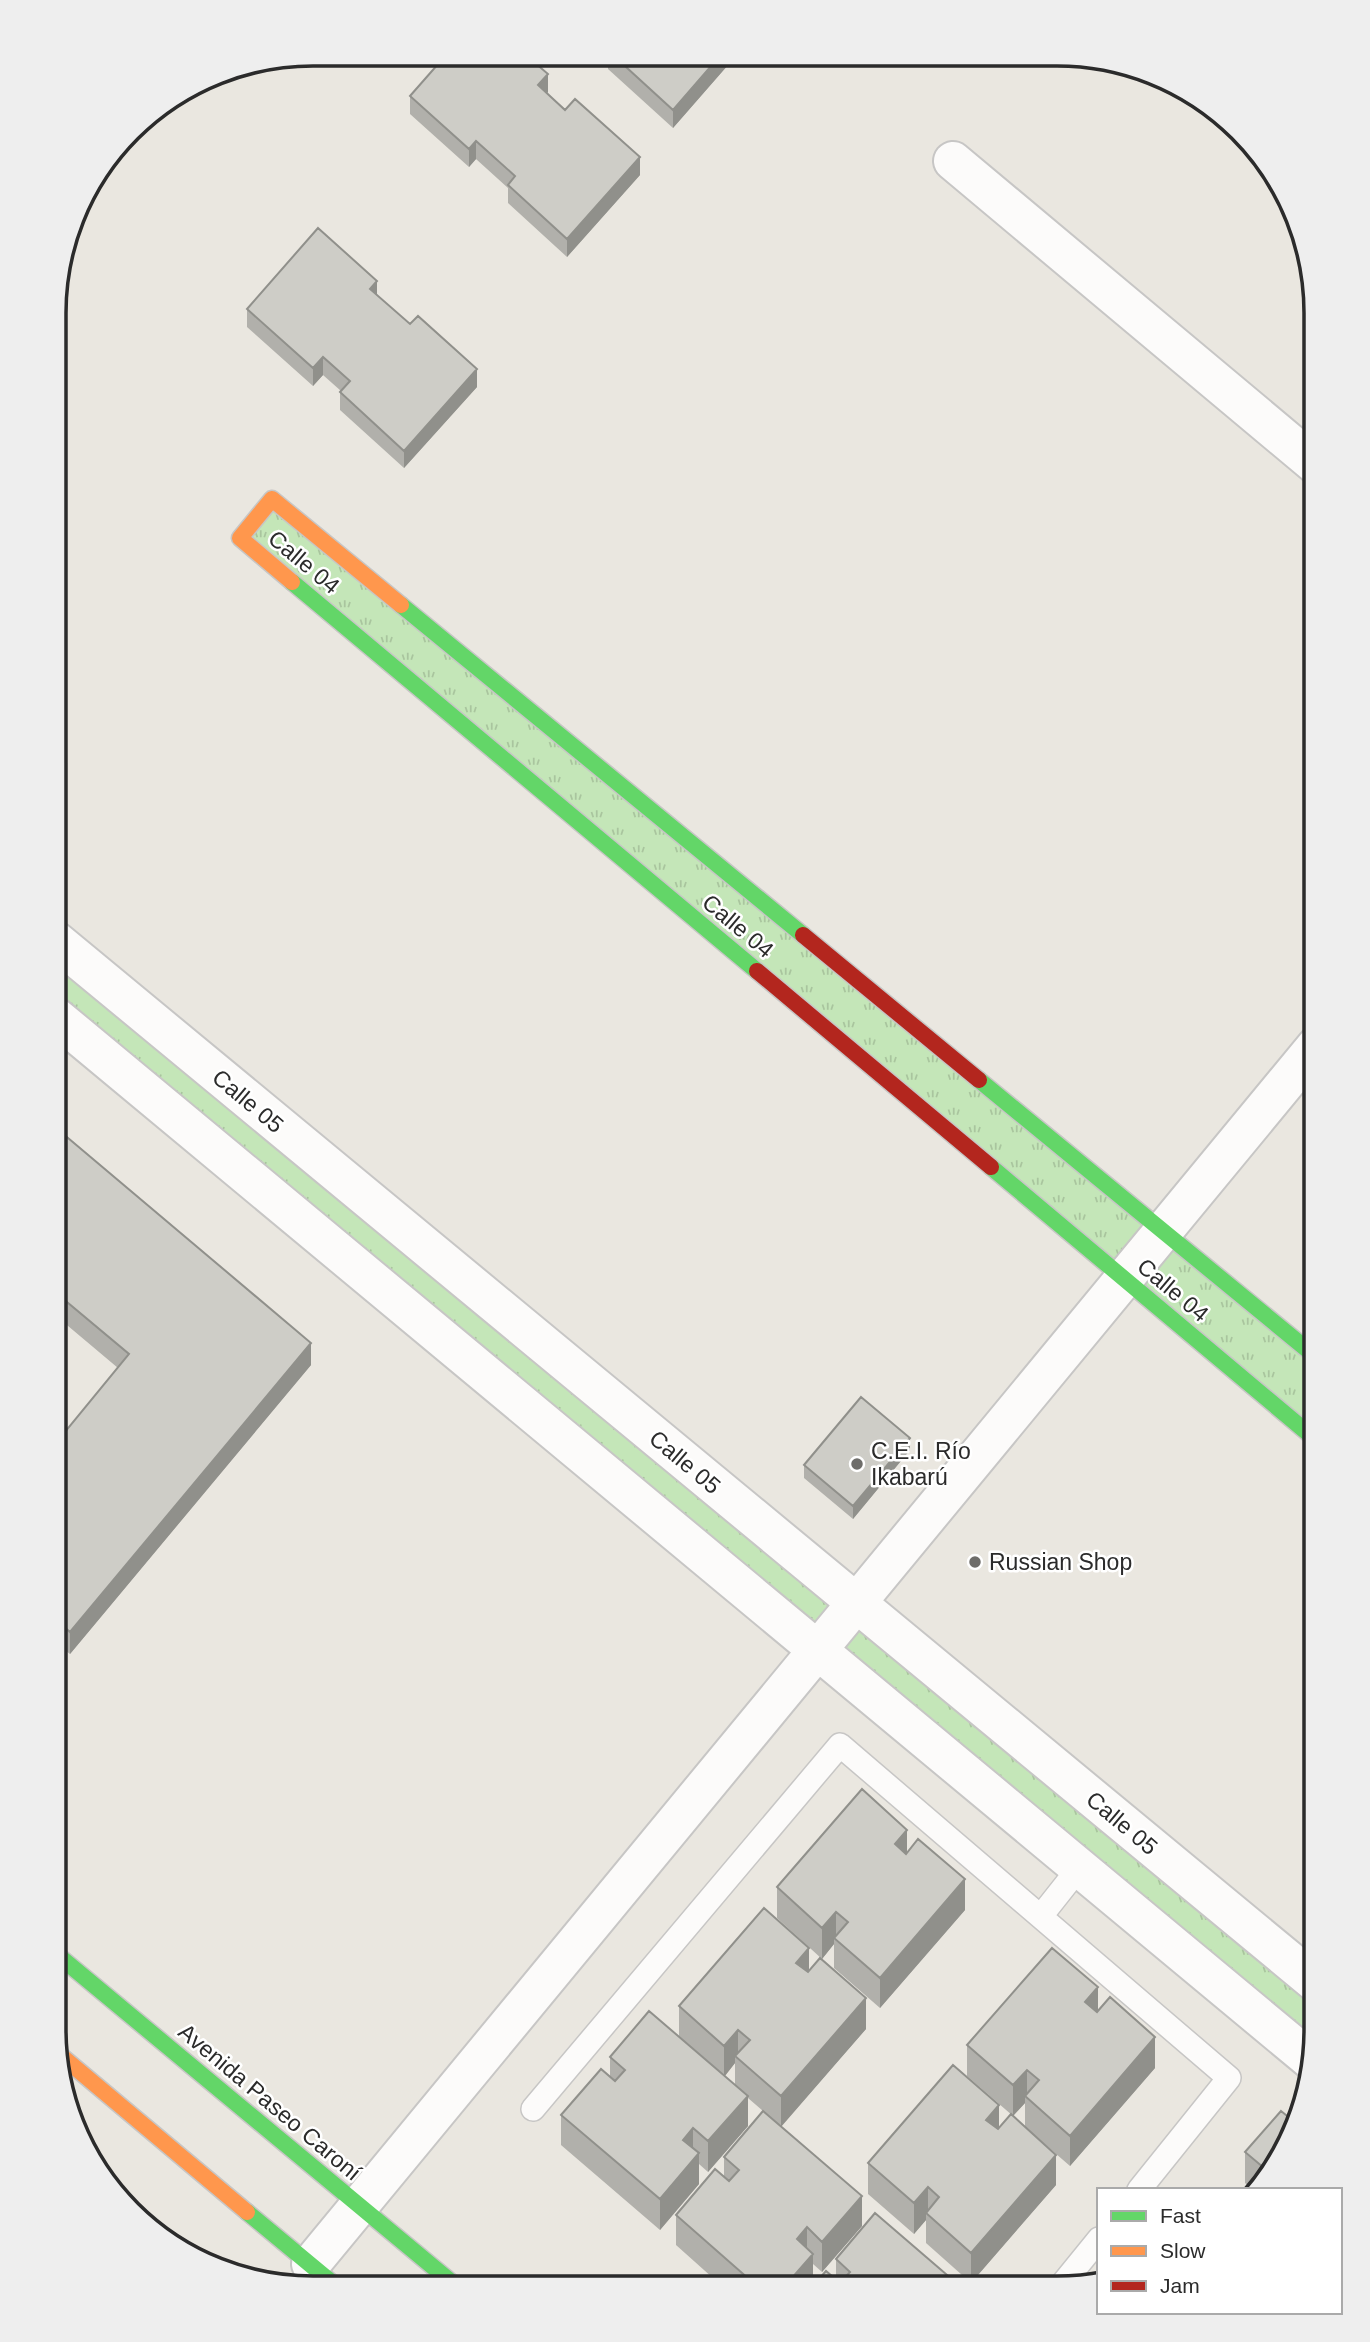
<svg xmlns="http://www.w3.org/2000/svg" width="1370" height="2342" font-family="Arial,sans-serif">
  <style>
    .grass { fill: url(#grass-tufts) }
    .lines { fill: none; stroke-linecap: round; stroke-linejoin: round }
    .lane-casing { stroke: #c7c6c5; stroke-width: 26 }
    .street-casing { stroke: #c7c6c5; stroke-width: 42 }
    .fast-casing { stroke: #c7c6c5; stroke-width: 19 }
    .slow-casing { stroke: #c7c6c5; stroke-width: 19 }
    .jam-casing { stroke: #c7c6c5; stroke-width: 19 }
    .lane { stroke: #fcfbfa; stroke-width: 23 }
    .street { stroke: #fcfbfa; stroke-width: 38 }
    .fast { stroke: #63d668; stroke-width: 16 }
    .slow { stroke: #ff974d; stroke-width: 16 }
    .jam { stroke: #b3261e; stroke-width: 16 }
    .wall { fill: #b1b0ab; fill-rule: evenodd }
    .shaded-wall { fill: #90908b }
    .building { fill: #cecdc7; stroke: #90908b; stroke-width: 2 }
    .poi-dot { fill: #6e6d6a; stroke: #fff; stroke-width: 2.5 }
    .labels { text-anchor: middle; stroke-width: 5; stroke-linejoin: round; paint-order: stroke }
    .street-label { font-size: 23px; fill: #2b2b2b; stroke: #fff }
    .poi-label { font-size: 23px; fill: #2b2b2b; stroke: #fff; text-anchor: start }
    .rim { fill: none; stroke: #2b2b2b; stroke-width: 3.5 }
  </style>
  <defs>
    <pattern id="grass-tufts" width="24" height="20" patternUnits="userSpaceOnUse" patternTransform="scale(1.75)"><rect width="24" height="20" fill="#c4e6b8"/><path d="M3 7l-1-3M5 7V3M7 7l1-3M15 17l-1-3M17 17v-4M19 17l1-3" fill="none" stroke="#a9c59e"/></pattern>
  </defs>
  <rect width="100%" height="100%" fill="#eae7e0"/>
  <path class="grass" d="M272,499L1315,1356V1439L240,538Z
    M56,941L1315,1982V2045L56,1017Z"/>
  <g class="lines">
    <g class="lane-casing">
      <path id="lane" d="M1041,1916L1079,1868
        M533,2109L840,1745L1229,2078L1139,2190
        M1060,2287L1099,2239"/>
    </g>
    <g class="street-casing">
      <path id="street" d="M953,161L1316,465
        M56,941L1315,1982
        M56,1017L1312,2061
        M311,2264L1316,1046"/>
    </g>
    <g class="fast-casing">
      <path id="fast" d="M292,582L757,971
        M401,605L803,935
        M979,1080L1315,1356
        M991,1167L1315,1439
        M54,1952L456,2286
        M247,2212L336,2286"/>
    </g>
    <g class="slow-casing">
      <path id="slow" d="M292,582L240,538L272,499L401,605
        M59,2054L247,2212"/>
    </g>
    <g class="jam-casing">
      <path id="jam" d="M803,935L979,1080
        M757,971L991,1167"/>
    </g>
    <use href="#lane" class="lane"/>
    <use href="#street" class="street"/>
    <use href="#fast" class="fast"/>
    <use href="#slow" class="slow"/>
    <use href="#jam" class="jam"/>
  </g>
  <path class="wall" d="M608,56L735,57L673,128L608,69Z
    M548,92L547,93L640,175L567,257L508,203V188L476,159L469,167L410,114V96Z
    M377,295L477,387L404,468L340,410V392L341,391L323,375L313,386L247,327V309Z
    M55,1127L311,1365L70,1654L55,1642V1444L118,1368L55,1315Z
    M910,1450L853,1519L804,1478V1465Z
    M907,1853L965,1910L880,2008L834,1968V1944L822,1959L777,1918V1887Z
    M809,1971L866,2029L781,2126L862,2226L822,2272L813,2264V2284L811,2287H723L676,2245V2215L724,2177V2157L763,2111L748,2098V2126L708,2172L699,2164V2184L660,2230L561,2145V2115L610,2077V2057L679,2036V2006ZM735,2063V2085L725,2076Z
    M1098,2011L1155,2068L1070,2166L1025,2127V2103L1013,2116L967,2076V2045Z
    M1296,2127L1262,2186L1258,2190H1253L1245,2183V2152Z
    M999,2128L1056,2185L971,2283L926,2243V2220L914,2234L868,2194V2163Z
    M836,2259L961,2287H812L836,2279Z"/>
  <path class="shaded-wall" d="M719,57H735L673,128V110Z
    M548,74V92L538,103V85Z
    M476,141V159L469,167V149Z
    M640,157V175L567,257V239Z
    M377,281V299L370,289Z
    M323,357V375L313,386V368Z
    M477,369V387L404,468V451Z
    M311,1343V1365L70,1654V1632Z
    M910,1438V1450L853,1519V1506Z
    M907,1830V1861L895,1844Z
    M965,1879V1910L880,2008V1978Z
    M836,1912V1939L834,1938V1944L822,1959V1928Z
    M809,1948V1979L796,1963Z
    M1098,1987V2018L1085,2002Z
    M866,1998V2029L781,2127V2096Z
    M738,2030V2058L735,2056V2063L724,2077V2046Z
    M1155,2037V2068L1070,2166V2136Z
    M1027,2070V2098L1025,2096V2103L1013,2116V2085Z
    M748,2096V2126L708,2172V2141Z
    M999,2105V2136L986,2120Z
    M693,2128V2158L683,2140Z
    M699,2153V2184L660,2230V2199Z
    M1056,2155V2185L971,2283V2253Z
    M928,2187V2215L926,2213V2220L914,2234V2203Z
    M862,2196V2226L822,2272V2242Z
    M807,2227V2258L797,2239Z
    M813,2254V2284L811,2287H784Z"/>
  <path class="building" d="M446,55L527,56L548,74L538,85L565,110L575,99L640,157L567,239L508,185L515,176L476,141L469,149L410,96Z
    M614,56L719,57L673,110Z
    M318,228L377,281L370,289L410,324L418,316L477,369L404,451L340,392L350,381L323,357L313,368L247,309Z
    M55,1127L311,1343L70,1632L55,1619V1444L129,1354L55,1292Z
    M861,1397L910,1438L853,1506L804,1465Z
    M862,1789L907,1830L895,1844L906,1854L918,1839L965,1879L880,1978L834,1938L848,1922L836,1912L822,1928L777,1887Z
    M764,1908L809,1948L796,1963L808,1972L820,1958L866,1998L781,2096L735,2056L750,2040L738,2030L724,2046L679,2006Z
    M1052,1948L1098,1987L1085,2002L1097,2012L1110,1997L1155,2037L1070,2136L1025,2096L1039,2080L1027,2070L1013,2085L967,2045Z
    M649,2011L748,2096L708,2141L693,2128L683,2140L699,2153L660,2199L561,2115L601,2069L615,2081L625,2070L610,2057Z
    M953,2065L999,2105L986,2120L998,2129L1011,2114L1056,2155L971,2253L926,2213L939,2197L928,2187L914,2203L868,2163Z
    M763,2111L862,2196L822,2242L807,2227L797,2239L813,2254L784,2287H758L676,2215L715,2169L729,2181L739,2170L724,2157Z
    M1281,2111L1297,2124L1270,2173L1245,2152Z
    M875,2213L961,2287H812L826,2271L840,2283L850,2272L836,2259Z"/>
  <g class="poi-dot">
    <circle cx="857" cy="1464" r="7"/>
    <circle cx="975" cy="1562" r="7"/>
  </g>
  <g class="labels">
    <g class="street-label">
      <text transform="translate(304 562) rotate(40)" y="8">Calle 04</text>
      <text transform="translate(738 926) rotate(40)" y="8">Calle 04</text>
      <text transform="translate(248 1101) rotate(40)" y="8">Calle 05</text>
      <text transform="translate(1173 1290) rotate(40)" y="8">Calle 04</text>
      <text transform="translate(685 1462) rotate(40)" y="8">Calle 05</text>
      <text transform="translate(1122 1823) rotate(40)" y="8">Calle 05</text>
      <text transform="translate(270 2102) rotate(40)" y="8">Avenida Paseo Caroní</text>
    </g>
    <g class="poi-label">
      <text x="871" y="1459">C.E.I. Río<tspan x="871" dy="26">Ikabarú</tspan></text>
      <text x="989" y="1570">Russian Shop</text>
    </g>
  </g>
  <path d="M0 0H1370V2342H0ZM313 66H1057A247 247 0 0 1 1304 313V2029A247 247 0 0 1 1057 2276H313A247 247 0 0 1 66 2029V313A247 247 0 0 1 313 66Z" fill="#eee" fill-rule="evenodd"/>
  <path class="rim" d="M313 66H1057A247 247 0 0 1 1304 313V2029A247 247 0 0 1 1057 2276H313A247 247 0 0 1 66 2029V313A247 247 0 0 1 313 66Z"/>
  <rect x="1097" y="2188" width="245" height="126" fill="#ffffff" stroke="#aaaaaa" stroke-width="2"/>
  <rect x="1111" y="2211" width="35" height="10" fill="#63d668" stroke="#aaaaaa" stroke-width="2"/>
  <text x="1160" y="2223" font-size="21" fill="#2b2b2b">Fast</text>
  <rect x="1111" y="2246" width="35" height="10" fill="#ff974d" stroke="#aaaaaa" stroke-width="2"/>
  <text x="1160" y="2258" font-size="21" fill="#2b2b2b">Slow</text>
  <rect x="1111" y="2281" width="35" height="10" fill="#b3261e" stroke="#aaaaaa" stroke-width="2"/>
  <text x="1160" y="2293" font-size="21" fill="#2b2b2b">Jam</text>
</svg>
